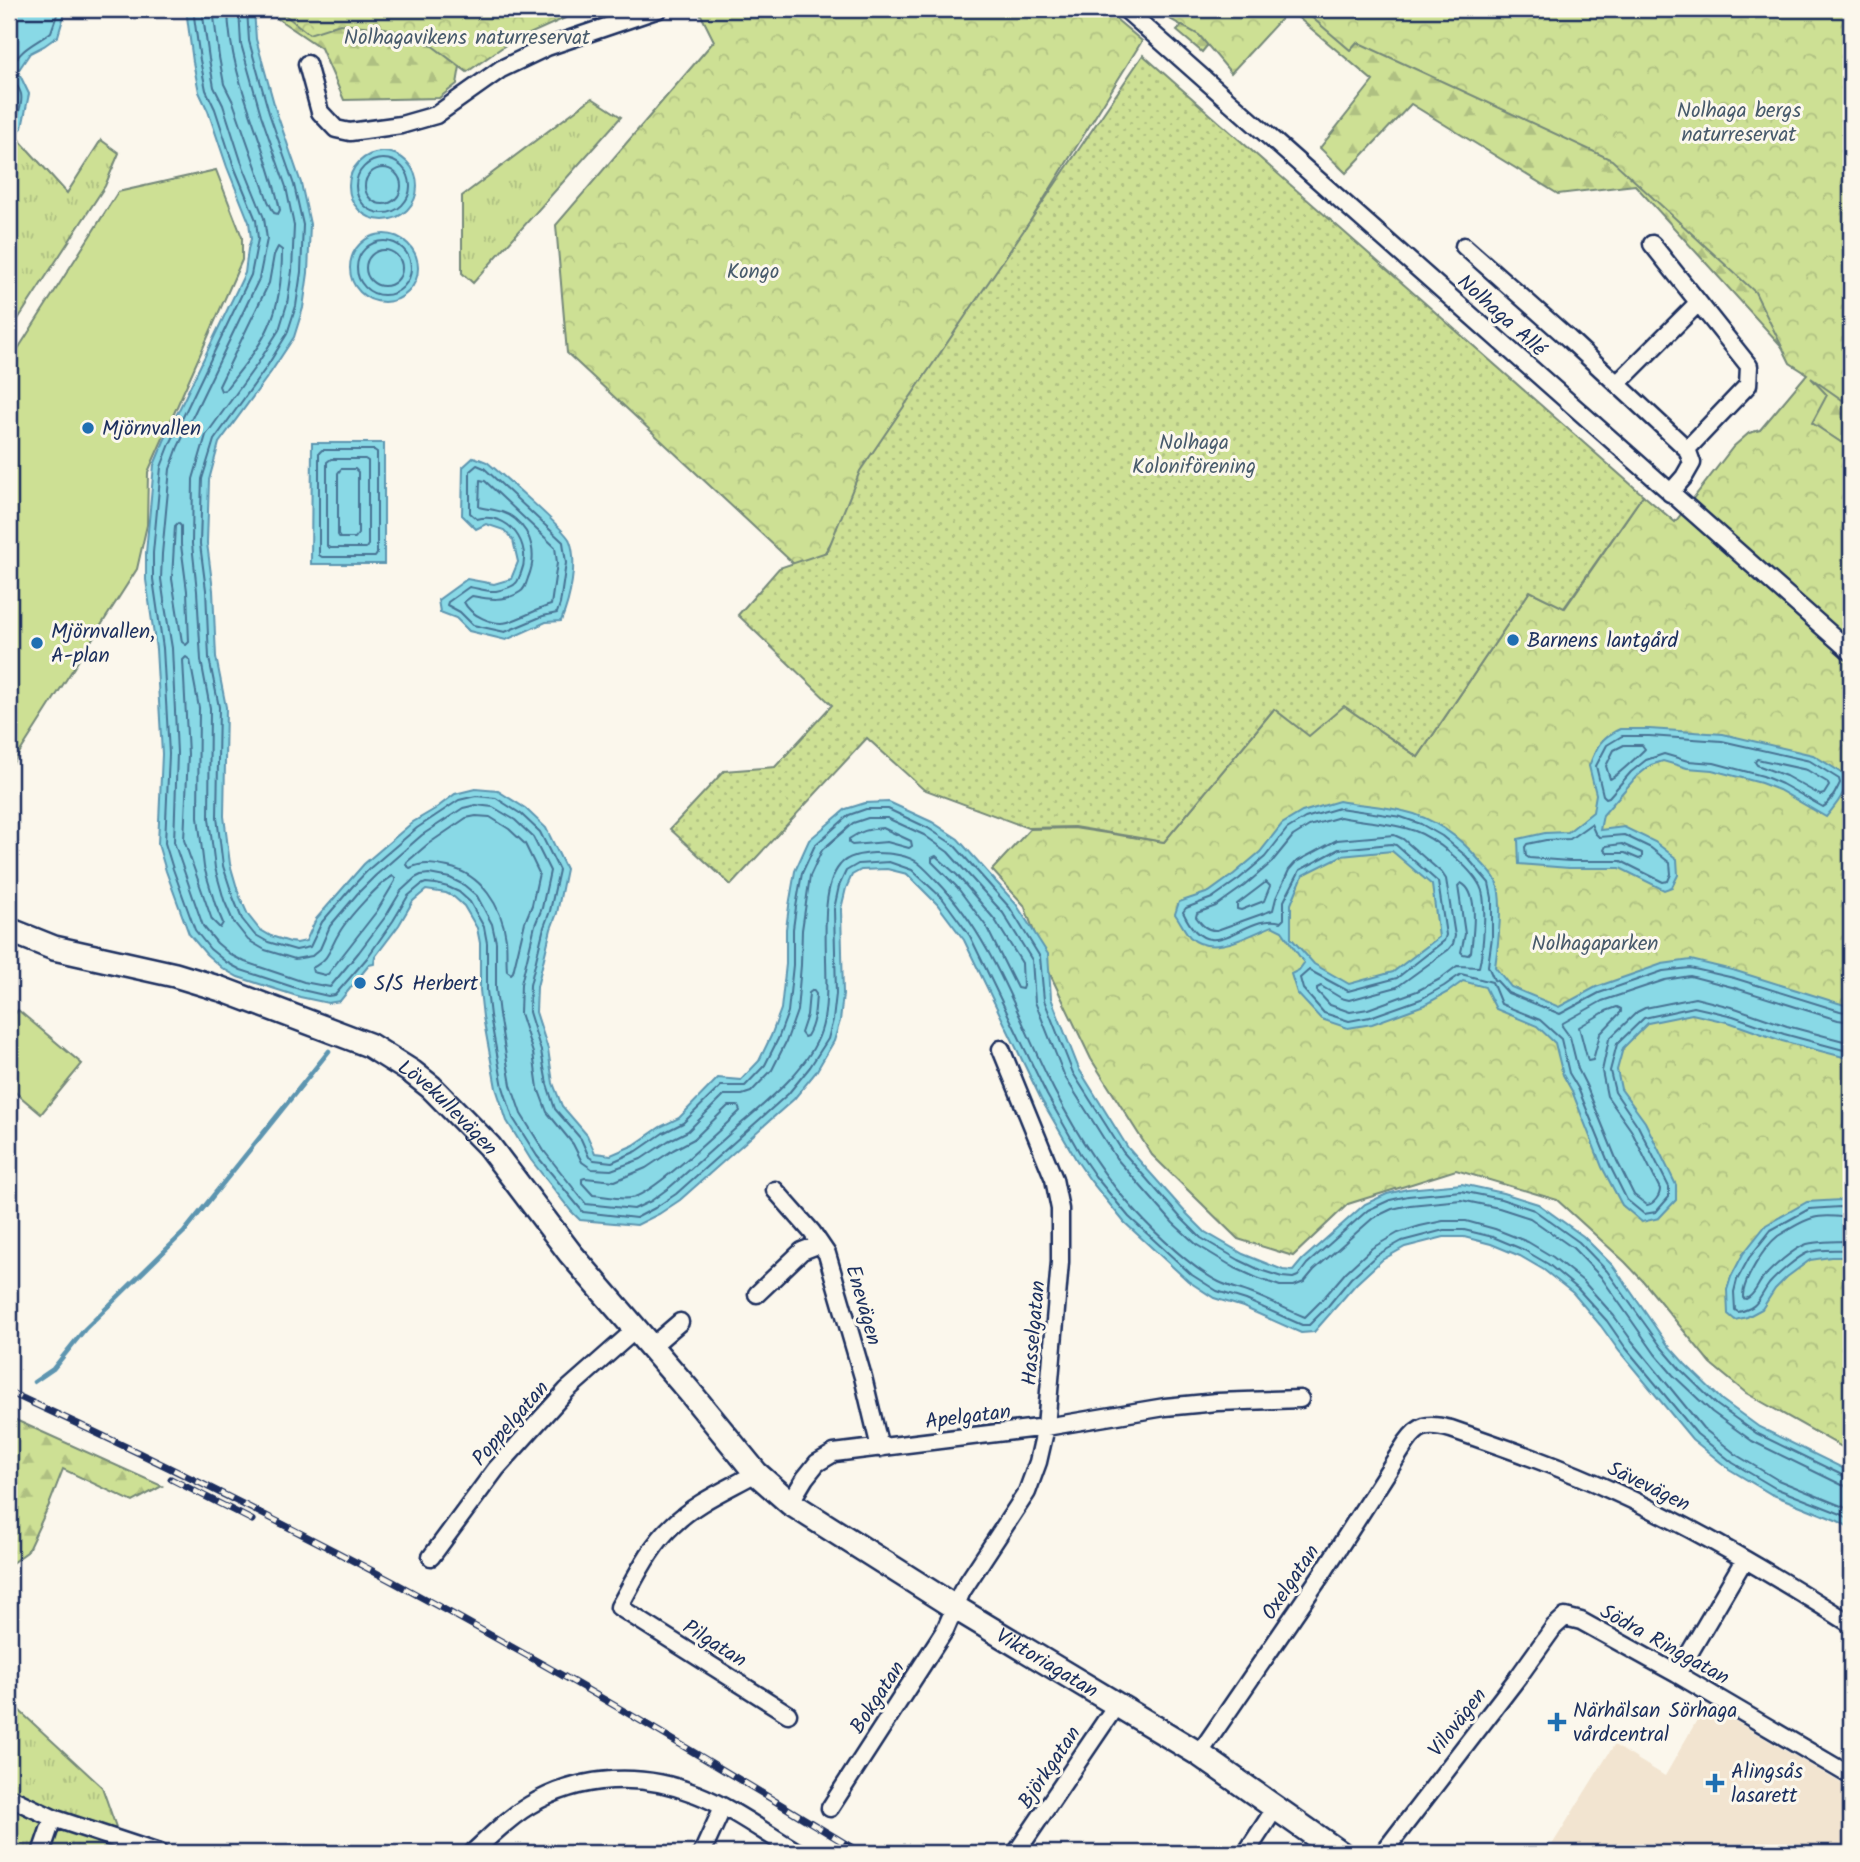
<svg xmlns="http://www.w3.org/2000/svg" width="1860" height="1862" font-family="Kalam,sans-serif">
  <style>
    .built { fill: #f2e4d0 }
    .grass { fill: url(#grass-tufts); stroke: #748879; stroke-width: 2 }
    .forest { fill: url(#forest-firs); stroke: #748879; stroke-width: 2 }
    .park { fill: url(#park-crowns); stroke: #748879; stroke-width: 2 }
    .garden { fill: url(#garden-dots); stroke: #748879; stroke-width: 2 }
    .pitch { fill: #cde094; stroke: #748879; stroke-width: 2 }
    .water { fill: #89d9e6; stroke: #5d95b0; stroke-width: 2; fill-rule: evenodd }
    .lines { fill: none; stroke-linecap: round; stroke-linejoin: round }
    .shore { stroke: #477394; stroke-width: 2 }
    .stream { stroke: #5d95b0; stroke-width: 4.5 }
    .street-casing { stroke: #1b2f5e; stroke-width: 21 }
    .secondary-casing { stroke: #1b2f5e; stroke-width: 28 }
    .street { stroke: #fbf7ec; stroke-width: 16 }
    .secondary { stroke: #fbf7ec; stroke-width: 23 }
    .rail-casing { stroke: #1b2f5e; stroke-width: 7 }
    .rail { stroke: #fbf7ec; stroke-width: 4.5; stroke-dasharray: 13; stroke-linecap: butt }
    .poi-dot { fill: #1f6fb2; stroke: #fbf7ec; stroke-width: 2.5 }
    .labels { text-anchor: middle; stroke-width: 6; stroke-linejoin: round; paint-order: stroke }
    .park-label { font-size: 21px; fill: #485b6c; stroke: #fbf7ec }
    .street-label { font-size: 21px; fill: #1b2f5e; stroke: #fbf7ec }
    .poi-label { font-size: 21px; fill: #1b2f5e; stroke: #fbf7ec; text-anchor: start }
  </style>
  <defs>
    <pattern id="grass-tufts" width="24" height="20" patternUnits="userSpaceOnUse" patternTransform="scale(1.75)"><rect width="24" height="20" fill="#cde094"/><path d="M3 7l-1-3M5 7V3M7 7l1-3M15 17l-1-3M17 17v-4M19 17l1-3" fill="none" stroke="#afc082"/></pattern>
    <pattern id="forest-firs" width="22" height="20" patternUnits="userSpaceOnUse" patternTransform="scale(1.75)"><rect width="22" height="20" fill="#cde094"/><path d="M5 1l3.5 6h-7zM16 11l3.5 6h-7z" fill="#afc082"/></pattern>
    <pattern id="park-crowns" width="20" height="18" patternUnits="userSpaceOnUse" patternTransform="scale(1.75)"><rect width="20" height="18" fill="#cde094"/><path d="M2 6a3 3 0 1 1 6 0M12 15a3 3 0 1 1 6 0" fill="none" stroke="#afc082"/></pattern>
    <pattern id="garden-dots" width="8" height="8" patternUnits="userSpaceOnUse" patternTransform="scale(1.75)"><rect width="8" height="8" fill="#cde094"/><path d="M2 2h.1M6 6h.1" fill="none" stroke="#afc082" stroke-width="1.8" stroke-linecap="round"/></pattern>
  </defs>
  <rect width="100%" height="100%" fill="#fbf7ec"/>
  <filter id="ink" filterUnits="userSpaceOnUse"><feTurbulence type="fractalNoise" baseFrequency=".0143" numOctaves="2"/><feDisplacementMap in="SourceGraphic" scale="14" xChannelSelector="R" yChannelSelector="G"/><feConvolveMatrix kernelMatrix="1 2 1 2 8 2 1 2 1" color-interpolation-filters="sRGB"/></filter>
  <g filter="url(#ink)">
    <path class="built" d="M1706,1704L1851,1789V1853H1547L1614,1745L1665,1776Z"/>
    <path class="grass" d="M592,98L621,117L473,283L462,273V196Z
      M14,134L67,193L101,140L119,153L105,186L9,333V139Z
      M9,1701L102,1787L125,1853H9Z"/>
    <path class="forest" d="M284,9H381L464,43L457,84L439,98L344,100L321,48L275,17Z
      M1196,9H1237L1202,52L1177,31Z
      M1288,9H1851V449L1811,423L1826,395L1635,185L1558,194L1411,104L1346,173L1320,148L1373,81Z
      M9,1417L162,1486L133,1502L63,1469L49,1505L27,1552L9,1565Z"/>
    <path class="park" d="M280,9H585L507,44L467,72L423,39L385,28L340,24L309,34L280,11Z
      M698,9H1104L1142,41L809,578L567,353L556,225L714,41Z
      M1162,9H1290L1231,73L1199,35L1159,13Z
      M1302,9H1851V406L1811,378L1827,395L1812,423L1851,449V1452L1746,1393L1711,1364L1643,1281L1625,1262L1557,1200L1456,1170L1348,1204L1293,1256L1238,1239L1152,1155L1091,1059L1050,974L1024,905L992,870L1030,829L1074,828L1164,842L1274,709L1344,706L1418,757L1530,591L1565,608L1643,495L1675,522L1733,447L1749,433L1760,430L1807,374L1790,363L1755,292L1612,160L1357,42L1350,50Z"/>
    <path class="garden" d="M1143,55L1643,495L1564,608L1530,591L1418,757L1344,706L1309,736L1274,709L1164,842L1074,827L1028,828L923,789L867,738L731,885L670,829L724,771L775,767L832,705L738,615L779,568L827,552L860,471Z"/>
    <path class="pitch" d="M216,170L242,237V260L148,472L147,525L137,569L9,769V363L118,192Z
      M18,1010L82,1064L41,1114L9,1087V1021Z"/>
    <path class="water" d="M9,9H66L58,36L44,46L30,53L18,71L29,94L22,128L9,139Z
      M186,9H254L256,39L276,111L301,183L310,224L308,273L303,308L294,337L271,372L219,443L209,480L207,543L213,590L216,657L226,707L224,816L230,864L239,895L248,915L259,929L271,936L290,942L297,943L306,941L316,919L364,864L413,822L435,809L455,794L475,789L498,791L525,808L546,828L566,869L557,913L551,929L537,987L536,1012L548,1049L553,1083L562,1106L587,1135L595,1153L611,1155L634,1145L660,1127L679,1118L718,1078L741,1080L759,1061L771,1036L781,1009L786,964V929L789,906L795,871L809,840L846,809L865,803L889,802L932,822L958,839L1016,904L1048,954L1051,998L1079,1069L1128,1148L1185,1212L1205,1232L1243,1254L1283,1270L1293,1271L1302,1260L1365,1204L1387,1194L1407,1189L1462,1184L1503,1193L1538,1204L1583,1236L1613,1266L1667,1344L1685,1364L1722,1400L1759,1427L1851,1472V1528L1838,1521L1771,1494L1729,1469L1692,1439L1619,1351L1601,1326L1573,1293L1544,1270L1520,1256L1491,1244L1464,1237H1444L1405,1247L1382,1260L1356,1284L1314,1332L1301,1333L1243,1307L1214,1298L1188,1281L1124,1222L1090,1180L1077,1161L1041,1099L964,940L937,904L907,874L887,869L861,870L852,875L846,888L841,909L843,994L840,1021L834,1041L816,1072L794,1099L680,1200L659,1214L637,1225L580,1220L571,1211L531,1160L507,1121L496,1088L483,1017L480,990V943L477,928L464,906L454,897L446,893L426,890L413,901L399,925L375,957L374,964L369,965L340,1001L328,1003L300,997L238,977L222,968L206,954L189,934L166,871L158,844L162,754L156,649L146,580V553L154,465L164,441L245,273L248,249L251,239L249,222L227,167L208,111L199,92L193,62Z
      M349 186a34 34 0 1 1 68 0a34 34 0 1 1-68 0Z
      M350 268a34 34 0 1 1 68 0a34 34 0 1 1-68 0Z
      M312,443H384V564H311Z
      M474,457L487,462C500,473 567,531 570,541C578,563 570,600 561,621L546,622L506,640L469,631L456,618L440,612L438,600L467,579L494,584L511,579L518,562L513,540L504,530L486,524L476,529L462,515L463,467Z
      M1620,729H1649L1723,734L1813,755L1847,776C1847,792 1836,805 1826,817L1779,790L1761,783L1712,770L1687,768L1663,761L1651,765L1636,777L1603,815L1600,830L1624,827L1655,842L1677,859L1678,875L1672,887L1664,890L1620,868H1569L1519,864L1518,839L1545,833L1568,832L1593,812L1596,794L1589,766C1597,746 1600,738 1620,729Z
      M1339,801C1360,805 1382,806 1403,811C1432,817 1460,837 1479,860C1484,866 1493,873 1496,881C1504,899 1498,946 1495,967L1511,987L1559,1007L1596,987L1662,964L1691,960L1736,971L1851,1007V1059L1782,1041L1731,1023L1692,1014L1648,1023L1623,1048L1617,1070L1621,1089L1645,1122L1676,1185V1200L1659,1218L1642,1222L1622,1205L1602,1167L1572,1091L1563,1075L1555,1043L1537,1026L1496,1009L1485,987L1463,981L1448,992L1424,1005L1372,1024L1348,1028L1321,1019L1297,993L1291,974L1299,970L1304,963L1282,931L1272,926C1249,935 1212,958 1190,937C1184,930 1180,921 1175,914L1179,902L1209,892L1234,874L1260,852L1282,824L1302,812ZM1392,851L1432,885L1439,937L1393,972L1349,984L1314,964L1291,938V904L1303,875L1341,856Z
      M1841,1200L1851,1203V1257H1831L1810,1260L1787,1277L1775,1289L1762,1309L1747,1317L1735,1320L1728,1314L1727,1290L1731,1277L1743,1254L1766,1225L1807,1202Z"/>
    <g class="lines">
      <path class="shore" d="M193,9L200,60L206,90L215,109L233,164L256,220L258,239L251,275L170,444L161,467L153,553V579L163,648L169,754L165,843L173,869L195,930L210,949L226,962L241,970L302,990L328,996L335,995L367,958L393,921L408,896L421,885L426,883L436,884L448,887L459,892L470,902L484,927L487,943V990L490,1016L503,1087L513,1118L537,1156L583,1212L636,1218L655,1208L676,1194L788,1094L810,1067L828,1039L833,1020L836,994L834,909L839,886L846,871L858,864L889,862L912,870L943,899L970,936L1047,1095L1082,1157L1095,1176L1129,1217L1192,1275L1217,1291L1246,1300L1302,1325H1309L1328,1306L1351,1278L1377,1255L1402,1241L1444,1230H1464L1493,1237L1524,1250L1548,1264L1577,1288L1607,1321L1625,1347L1697,1434L1733,1463L1775,1488L1841,1514L1851,1520
        M202,9L209,59L214,87L223,105L241,161L264,218L267,239L259,279L178,447L170,469L162,554L161,579L164,600L172,648L177,753L174,842L203,926L217,943L231,955L245,962L304,982L330,987L359,952L386,916L401,891L415,878L421,875L429,874L450,878L464,885L477,896L492,924L496,942V989L499,1015L511,1085L521,1114L544,1151L586,1204L634,1209L651,1201L670,1187C692,1168 714,1148 735,1129C765,1103 808,1070 821,1031C836,986 812,898 840,865C848,855 863,854 875,853C888,853 905,854 917,862C924,867 931,875 937,881C993,938 1018,1019 1054,1090C1076,1133 1103,1176 1136,1212C1156,1234 1193,1269 1219,1282C1229,1287 1240,1289 1250,1293C1269,1300 1287,1310 1305,1317L1322,1300L1346,1272L1372,1248L1398,1233L1420,1226L1443,1221H1466L1495,1229L1528,1242L1553,1257L1583,1281L1614,1316L1632,1341L1703,1428L1738,1456L1778,1480L1851,1510
        M213,9L219,57L224,84L233,102L268,201L274,213L278,214L280,210C266,142 229,79 228,9
        M239,9L241,44L261,115L286,187L294,226L292,271L287,304L279,330L258,363L206,435L193,479L192,544L197,591L201,660L210,708L209,818L215,868L224,900L233,921L248,940L265,950L295,959L312,956L320,949L330,926L358,893L375,876L422,835L463,808L476,805L493,807L515,820L533,837L550,871L542,908L535,925L521,984L520,1013L533,1053L538,1088L547,1112L573,1144L582,1162L592,1169L611,1170L641,1159L668,1141L688,1131L724,1095H742L751,1092L772,1070L786,1042L797,1011L801,965L802,930L810,876L822,850L853,823L868,818H887L924,835L948,852L1003,913L1032,960L1035,1002L1065,1077L1116,1158L1173,1223L1197,1245L1235,1268L1257,1278L1280,1286H1294L1304,1282L1314,1270L1373,1218L1392,1209L1410,1205L1461,1200L1499,1208L1530,1218L1573,1248L1601,1277L1655,1354L1673,1375L1712,1412L1752,1441L1842,1485L1851,1486
        M247,9L249,41L269,113L294,185L303,225L301,272L296,306L287,334L266,368L214,440L202,479L200,544L206,590L209,658L219,707L217,817L223,866L233,897L242,919L254,934L268,942L296,950L310,947L322,922L352,887L369,869L417,828L459,800L476,796L496,798L521,814L540,832L559,870L550,911L544,927L530,985L529,1012L541,1051L547,1084L555,1109L581,1139L589,1157L594,1160L612,1162L637,1151L663,1133L683,1123L721,1086H745L765,1065L778,1039L788,1012L793,965V929L796,907L802,873L815,845L849,815L866,809H888L928,828L954,845L1010,908L1040,957L1044,1000L1073,1073L1123,1152L1180,1217L1201,1238L1239,1260L1260,1270L1282,1277L1293,1278L1298,1276L1307,1264L1368,1210L1390,1200L1408,1196L1461,1191L1501,1199L1534,1210L1579,1242L1607,1271L1662,1348L1680,1369L1717,1405L1756,1433L1846,1477L1851,1478
        M9,130C16,123 23,104 21,94C19,86 9,78 12,68C18,49 37,43 51,32L59,9
        M356 186a27 27 0 1 1 54 0a27 27 0 1 1-54 0Z
        M365 186a18 18 0 1 1 36 0a18 18 0 1 1-36 0Z
        M357 268a27 27 0 1 1 54 0a27 27 0 1 1-54 0Z
        M278,247L282,250C282,275 280,303 269,326C259,349 240,370 225,390L221,391L219,386L269,283L274,255Z
        M366 268a18 18 0 1 1 36 0a18 18 0 1 1-36 0Z
        M322,450H374L377,452V554L375,557H322L319,555V453Z
        M331,459H365L368,461V545L366,548H330L327,546V462Z
        M477,465L484,468L563,542L566,563L560,604L557,613L543,616L505,632L473,625L460,612L447,605L448,602L469,587C477,588 487,592 496,591C501,590 513,587 516,583C518,582 520,575 521,573C533,545 509,511 477,519L470,513V471Z
        M341,469H355L358,472V534L355,538H340L338,535V473Z
        M480,480L485,481L555,547L557,563L551,605C537,609 522,618 508,622C493,626 470,615 464,602L472,596C488,599 505,602 520,592C525,589 526,584 528,578C537,557 533,534 515,519C505,510 490,510 479,507Z
        M178,523L181,526V545L187,591L189,642L186,645L182,642L172,579L175,526Z
        M186,657L190,660L199,708L198,817L204,867L215,904L223,923L220,928L212,920L184,840L188,754L183,660Z
        M1622,736H1649L1722,741L1810,761L1839,779L1840,783C1836,791 1831,803 1823,807L1782,784L1763,776L1714,763L1688,761L1664,754L1646,760L1631,772L1609,797L1606,798L1603,795L1596,766L1607,745Z
        M1624,745H1642L1645,749C1639,755 1616,777 1610,779L1606,766L1614,750Z
        M1757,759L1807,770L1827,782L1829,786L1824,794L1820,795L1786,776L1757,765L1755,762Z
        M476,816L490,817L509,829L525,844L539,873L532,905L525,922L513,972L511,974L507,971C506,961 507,949 506,939C502,906 481,874 448,867C434,864 423,862 410,868L406,865L407,862L428,844L466,818Z
        M1340,817C1364,822 1391,822 1415,831C1435,838 1470,867 1480,886C1488,900 1483,951 1479,967L1457,966L1440,979L1417,991L1368,1009L1350,1012L1330,1005L1317,991V988L1321,986L1341,998L1349,1000L1397,987L1448,950L1453,944L1455,936L1446,879L1442,873L1403,839L1394,835L1337,840L1296,862L1289,870L1276,898L1273,910L1217,930C1207,931 1202,925 1196,917L1197,913L1216,906L1244,886L1271,863L1293,836L1309,826Z
        M1591,824L1595,833L1599,837L1624,835L1651,848L1670,863L1671,874L1668,881L1663,882L1621,861H1569L1529,858L1526,856L1525,847L1527,844L1546,840L1570,839Z
        M883,828L911,841L912,846L909,848L887,842L852,845L849,843V839C860,831 869,829 883,828Z
        M1622,844L1642,853V858L1639,859L1625,853H1607L1604,850L1606,846Z
        M936,856L957,875L995,920L1022,963L1023,986L1022,989L1017,988L986,926L957,887L932,862V858Z
        M393,876L395,878V881L377,911L328,974L325,975L313,972L312,968C331,958 329,949 339,933C347,919 379,883 393,876Z
        M1266,882L1270,886L1264,901L1241,910L1237,909V904Z
        M1461,883C1480,892 1473,934 1471,952L1468,955L1463,954L1461,952L1465,934L1458,886Z
        M813,990L816,994C815,1008 815,1023 807,1036L804,1037L801,1033L807,1015L809,993Z
        M1617,1007L1621,1009V1012L1600,1034L1593,1060L1588,1061L1579,1027L1606,1011Z
        M1851,1013L1840,1011L1734,978L1690,968L1663,971L1599,993L1560,1014L1508,993L1497,981L1494,980L1488,966L1492,937V898L1489,883L1466,856L1442,836L1421,824L1401,817L1339,808L1305,818L1287,829L1265,857L1239,879L1212,898L1186,908L1183,912C1211,973 1244,911 1281,922L1284,919V901L1300,870L1339,849L1391,844L1396,845L1438,882L1446,935L1444,941L1397,978L1348,991L1309,970L1300,978L1303,989L1324,1013L1349,1021L1370,1017L1421,999L1444,986L1461,974L1492,982L1501,1004L1540,1020L1561,1039L1569,1073L1578,1088L1609,1164L1627,1200L1644,1214L1656,1212L1669,1197V1187L1638,1126L1615,1092L1610,1071L1617,1044L1644,1018L1694,1007L1733,1016L1784,1034L1851,1052
        M1851,1022L1838,1020L1732,987L1690,976L1665,980L1602,1001L1563,1023L1562,1026L1570,1037L1578,1069L1586,1085L1617,1161L1634,1195L1647,1205C1654,1204 1660,1196 1660,1189L1631,1130L1607,1096L1602,1071L1609,1039L1637,1012L1645,1008L1695,998L1735,1008L1787,1026L1851,1043
        M728,1106H738L740,1111C722,1128 652,1195 631,1198C619,1200 605,1196 593,1195L582,1183V1179L585,1178L615,1181L646,1168L673,1150L694,1139Z
        M1851,1209L1840,1207L1809,1209L1771,1230L1749,1258L1737,1280L1734,1292L1735,1310L1738,1312C1759,1308 1758,1299 1769,1284C1777,1275 1796,1258 1807,1253C1820,1248 1838,1250 1851,1250
        M1851,1218C1839,1217 1825,1214 1813,1218C1804,1220 1786,1231 1778,1236C1765,1246 1742,1281 1743,1298L1746,1299C1755,1295 1757,1285 1763,1278C1772,1268 1794,1248 1807,1244C1821,1241 1837,1241 1851,1241"/>
      <path class="stream" d="M34,1382L53,1369L85,1329L184,1232L329,1051"/>
      <g class="street-casing">
        <path id="street" d="M1125,9L1851,652
          M307,64L320,112L336,129L350,132L401,125L436,115L501,69L547,47L659,9
          M1652,244L1749,366L1748,385L1687,449
          M1464,246L1569,339L1687,449L1692,463L1684,477L1670,493
          M1617,384L1698,303
          M775,1190L812,1232L827,1254L863,1377L880,1448
          M757,1294L802,1251L820,1244
          M651,1347L680,1322
          M756,1473C728,1489 696,1502 673,1525C649,1547 635,1579 619,1607L788,1714
          M790,1503L805,1478L817,1463L834,1453L1046,1427L1165,1407L1217,1402L1300,1399
          M431,1557L496,1469L567,1390L635,1330
          M1677,1674L1744,1560
          M1199,1754L1322,1574L1406,1443C1419,1424 1428,1423 1451,1429C1506,1448 1561,1467 1615,1492C1697,1529 1775,1576 1851,1624
          M9,1797L53,1818L159,1853
          M830,1808L945,1630L962,1591L1027,1492L1038,1462L1046,1427L1060,1262V1209L1054,1179L1001,1049
          M41,1853L53,1818
          M472,1853C491,1836 508,1818 530,1805C580,1775 642,1772 696,1794C732,1808 765,1833 799,1853
          M702,1853L723,1807
          M1016,1853L1117,1704
          M1246,1853L1276,1807
          M1383,1853L1519,1676L1554,1627L1565,1617L1581,1621L1677,1674L1851,1776"/>
      </g>
      <g class="secondary-casing">
        <g id="secondary">
          <path id="s1" d="M9,930L54,948L175,975L221,989L369,1045L412,1072L431,1087L489,1146L570,1253L689,1391L756,1473L790,1503L956,1608L1199,1754L1340,1853"/>
        </g>
      </g>
      <use href="#street" class="street"/>
      <use href="#secondary" class="secondary"/>
      <g class="rail-casing">
        <path id="rail" d="M9,1392C179,1470 347,1554 510,1646C629,1712 745,1783 861,1853
          M171,1479L252,1520"/>
      </g>
      <use href="#rail" class="rail"/>
    </g>
  </g>
  <g class="poi-dot">
    <circle cx="88" cy="428" r="7"/>
    <circle cx="1513" cy="640" r="7"/>
    <circle cx="37" cy="643" r="7"/>
    <circle cx="360" cy="983" r="7"/>
    <path d="M1553.5 1711.5h7v7h7v7h-7v7h-7v-7h-7v-7h7z"/>
    <path d="M1711.5 1772.5h7v7h7v7h-7v7h-7v-7h-7v-7h7z"/>
  </g>
  <g class="labels">
    <g class="park-label">
      <text x="467" y="44">Nolhagavikens naturreservat</text>
      <text x="1739" y="117">Nolhaga bergs<tspan x="1739" dy="24">naturreservat</tspan></text>
      <text x="753" y="278">Kongo</text>
      <text x="1194" y="449">Nolhaga<tspan x="1194" dy="24">Koloniförening</tspan></text>
      <text x="1595" y="950">Nolhagaparken</text>
    </g>
    <g class="street-label">
      <text transform="translate(1502 315) rotate(42)" y="7">Nolhaga Allé</text>
      <text dy="7" stroke="none"><textPath href="#s1" startOffset="480">Lövekullevägen</textPath></text>
      <text transform="translate(864 1305) rotate(74)" y="7">Enevägen</text>
      <text transform="translate(1033 1333) rotate(-85)" y="7">Hasselgatan</text>
      <text transform="translate(968 1416) rotate(-7)" y="7">Apelgatan</text>
      <text transform="translate(510 1423) rotate(-49)" y="7">Poppelgatan</text>
      <text transform="translate(1649 1486) rotate(26)" y="7">Sävevägen</text>
      <text transform="translate(1290 1582) rotate(-56)" y="7">Oxelgatan</text>
      <text transform="translate(715 1643) rotate(32)" y="7">Pilgatan</text>
      <text transform="translate(1665 1644) rotate(29)" y="7">Södra Ringgatan</text>
      <text dy="7" stroke="none"><textPath href="#s1" startOffset="1307">Viktoriagatan</textPath></text>
      <text transform="translate(877 1697) rotate(-57)" y="7">Bokgatan</text>
      <text transform="translate(1457 1722) rotate(-52)" y="7">Vilovägen</text>
      <text transform="translate(1049 1767) rotate(-56)" y="7">Björkgatan</text>
    </g>
    <g class="poi-label">
      <text x="102" y="435">Mjörnvallen</text>
      <text x="51" y="638">Mjörnvallen,<tspan x="51" dy="24">A-plan</tspan></text>
      <text x="1527" y="647">Barnens lantgård</text>
      <text x="374" y="990">S/S Herbert</text>
      <text x="1573" y="1717">Närhälsan Sörhaga<tspan x="1573" dy="24">vårdcentral</tspan></text>
      <text x="1731" y="1778">Alingsås<tspan x="1731" dy="24">lasarett</tspan></text>
    </g>
  </g>
  <rect width="1860" height="1862" fill="none" stroke="#fbf7ec" stroke-width="35"/>
  <rect x="18" y="18" width="1825" height="1827" fill="none" stroke="#1b2f5e" stroke-width="2.5" filter="url(#ink)"/>
</svg>
